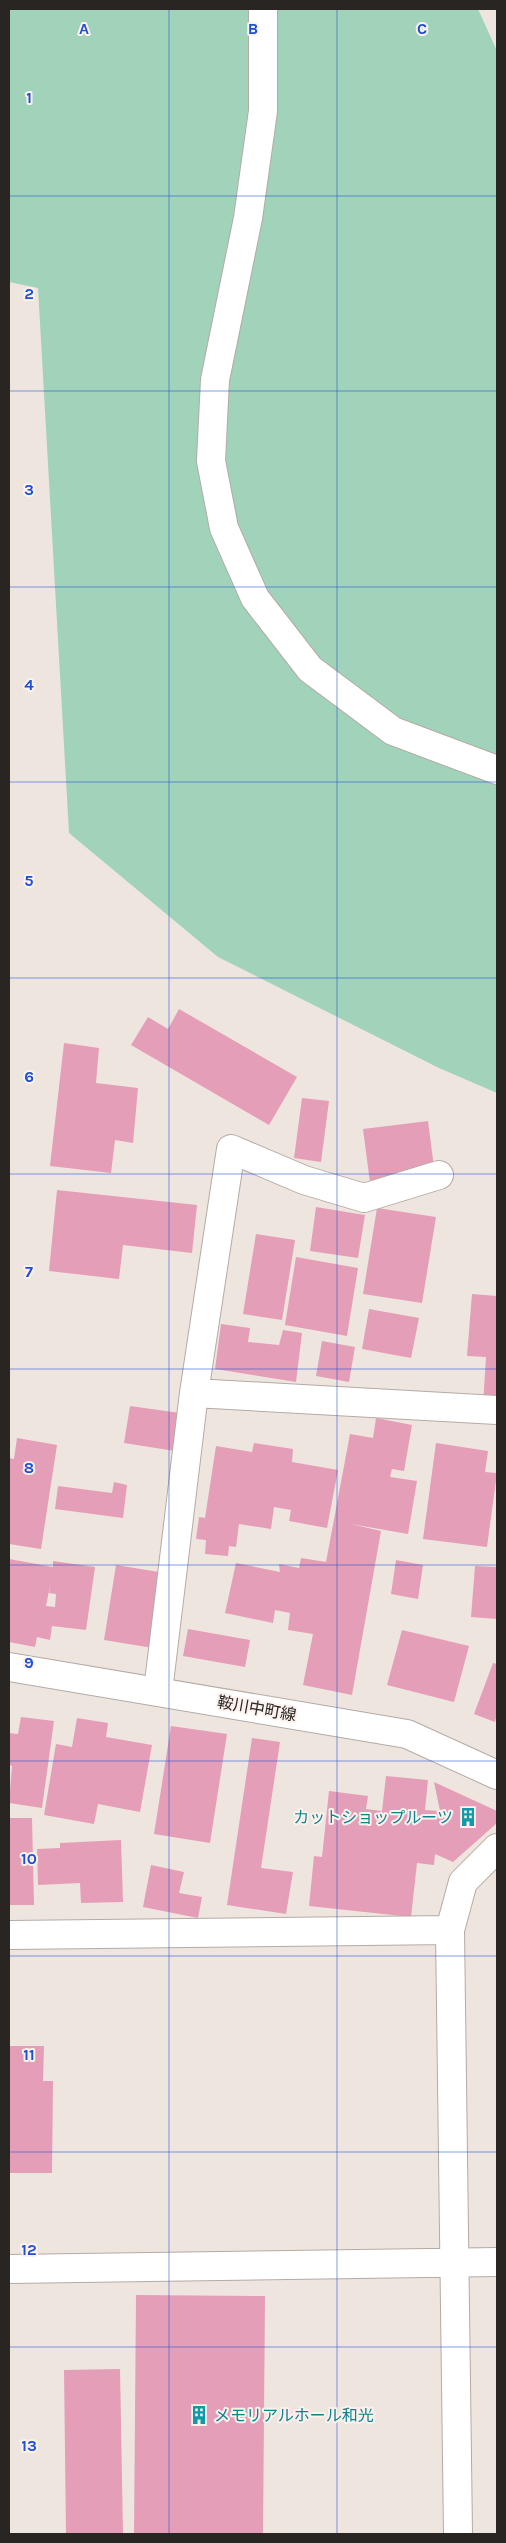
<svg xmlns="http://www.w3.org/2000/svg" width="506" height="2543" font-family="Karla,'Noto Sans JP',sans-serif">
  <style>
    .green { fill: #a0d3ba }
    .building { fill: #e59eb7; fill-rule: evenodd }
    .lines { fill: none; stroke-linecap: round; stroke-linejoin: round }
    .minor-casing { stroke: #b4aba5; stroke-width: 30 }
    .major-casing { stroke: #b4aba5; stroke-width: 30 }
    .minor { stroke: #fff; stroke-width: 28 }
    .major { stroke: #fff; stroke-width: 28 }
    .grid { fill: none; stroke: #1d4ed8; stroke-width: 1; stroke-opacity: 0.55 }
    .labels { text-anchor: middle; stroke-width: 4; stroke-linejoin: round; paint-order: stroke }
    .street-label { font-size: 16px; fill: #282523; stroke: #fcf2ed }
    .culture-label { font-size: 16px; fill: #0d838f; stroke: #fcf2ed; text-anchor: end }
    .grid-label { font-size: 16px; text-anchor: middle; font-weight: bold; fill: #1d4ed8; stroke: #fcf2ed; stroke-width: 4; stroke-linejoin: round; paint-order: stroke }
  </style>
  <rect width="100%" height="100%" fill="#efe5df"/>
  <path class="green" d="M9,9H478L497,51V1093L439,1068L218,957L69,833L38,288L9,282Z"/>
  <path class="building" d="M179,1009L297,1077L269,1125L131,1045L148,1017L168,1029Z
    M64,1043L99,1048L96,1083L138,1088L133,1143L115,1140L111,1173L50,1166Z
    M302,1098L329,1101L321,1162L294,1158Z
    M428,1121L435,1175L370,1183L363,1129Z
    M57,1190L197,1205L192,1253L123,1245L119,1279L49,1271Z
    M316,1207L365,1215L358,1258L310,1251Z
    M377,1208L436,1217L422,1303L363,1294Z
    M256,1234L295,1240L282,1320L243,1314Z
    M296,1257L358,1268L347,1336L285,1325Z
    M472,1294L497,1296V1406L483,1405L486,1357L467,1356Z
    M369,1309L419,1318L411,1358L362,1349Z
    M221,1324L250,1328L248,1342L279,1345L283,1330L302,1333L296,1382L215,1369Z
    M322,1341L355,1347L349,1382L316,1376Z
    M130,1406L180,1413L175,1451L124,1443Z
    M376,1418L412,1425L404,1471L392,1469L390,1477L417,1481L408,1534L351,1524L381,1531L352,1695L303,1685L313,1634L288,1630L290,1613L275,1610L273,1623L225,1613L236,1563L280,1572L279,1564L299,1568L301,1558L326,1562L350,1434L373,1438Z
    M17,1438L57,1445L41,1549L9,1544V1458L14,1459Z
    M254,1443L293,1449L292,1462L338,1470L327,1528L289,1521L291,1510L274,1507L271,1529L239,1524L236,1547L229,1546L228,1556L205,1554L206,1540L196,1539L199,1517L205,1518L216,1446L252,1452Z
    M436,1443L488,1451L485,1472L497,1473L487,1547L423,1539Z
    M114,1482L127,1485L123,1518L55,1509L58,1486L112,1493Z
    M9,1559L53,1567V1561L95,1567L86,1630L52,1626L50,1640L37,1637L35,1647L9,1642ZM51,1581L49,1593L56,1594L55,1607L46,1606Z
    M396,1560L423,1565L418,1599L391,1594Z
    M116,1565L165,1573L153,1648L104,1640Z
    M475,1566L497,1567V1619L471,1617Z
    M188,1629L250,1640L245,1667L183,1656Z
    M402,1630L469,1646L454,1702L387,1685Z
    M493,1663L497,1664V1714L495,1722L474,1714Z
    M21,1717L54,1721L42,1808L9,1803L12,1766L9,1765V1733L18,1734Z
    M77,1718L108,1723L106,1737L152,1745L140,1812L98,1804L94,1824L44,1815L56,1744L72,1747Z
    M171,1726L227,1734L210,1843L154,1834Z
    M252,1738L280,1742L261,1868L293,1872L286,1914L227,1905Z
    M386,1776L428,1780L425,1810L440,1811L434,1782L497,1811V1823L453,1862L435,1854L434,1865L417,1863L411,1917L309,1906L314,1856L322,1857L329,1791L368,1796L366,1809L382,1811Z
    M9,1818H32L34,1905H9Z
    M121,1840L123,1902L81,1903L80,1883L38,1885L37,1849L60,1848V1843Z
    M151,1865L184,1872L179,1893L202,1897L198,1918L143,1907Z
    M9,2046H44L43,2081H53L52,2173H9Z
    M136,2295L265,2296L263,2534H134Z
    M120,2369L123,2534H66L64,2370Z"/>
  <g class="lines">
    <g class="minor-casing">
      <path id="minor" d="M263,9V111L248,218L215,380L211,461L224,528L255,598L310,669L393,731L497,770
        M194,1393L231,1149L304,1180L364,1198L439,1175
        M158,1691L194,1393L497,1410
        M9,1935L450,1930
        M9,2269L497,2262
        M458,2534L450,1930L463,1882L497,1848"/>
    </g>
    <g class="major-casing">
      <path id="major" d="M9,1667L407,1734L497,1775"/>
    </g>
    <use href="#minor" class="minor"/>
    <use href="#major" class="major"/>
  </g>
  <path class="grid" d="M169,9V2534M337,9V2534M9,196H497M9,391H497M9,587H497M9,782H497M9,978H497M9,1174H497M9,1369H497M9,1565H497M9,1761H497M9,1956H497M9,2152H497M9,2347H497"/>
  <defs>
    <g id="building-bare" transform="scale(1.5)"><path d="M-4-6H4V6H1V3H-1V6H-4ZM-2.5-4.3h1.7v1.8h-1.7ZM.8-4.3h1.7v1.8H.8ZM-2.5-1h1.7V.8h-1.7ZM.8-1h1.7V.8H.8Z" fill="#0f9aa8" stroke="#fcf2ed" stroke-width="2.5" paint-order="stroke"/></g>
  </defs>
  <g fill-rule="evenodd">
    <use href="#building-bare" x="468" y="1817"/>
    <use href="#building-bare" x="199" y="2415"/>
  </g>
  <g class="labels">
    <g class="street-label">
      <text transform="translate(257 1708) rotate(10)" y="6">鞍川中町線</text>
    </g>
    <g class="culture-label">
      <text x="453" y="1823">カットショップルーツ</text>
      <text x="214" y="2421" text-anchor="start">メモリアルホール和光</text>
    </g>
  </g>
  <g class="grid-label">
    <text x="84" y="34">A</text>
    <text x="253" y="34">B</text>
    <text x="422" y="34">C</text>
    <text x="29" y="103">1</text>
    <text x="29" y="299">2</text>
    <text x="29" y="495">3</text>
    <text x="29" y="690">4</text>
    <text x="29" y="886">5</text>
    <text x="29" y="1082">6</text>
    <text x="29" y="1277">7</text>
    <text x="29" y="1473">8</text>
    <text x="29" y="1668">9</text>
    <text x="29" y="1864">10</text>
    <text x="29" y="2060">11</text>
    <text x="29" y="2255">12</text>
    <text x="29" y="2451">13</text>
  </g>
  <rect width="506" height="2543" fill="none" stroke="#282523" stroke-width="20"/>
</svg>
